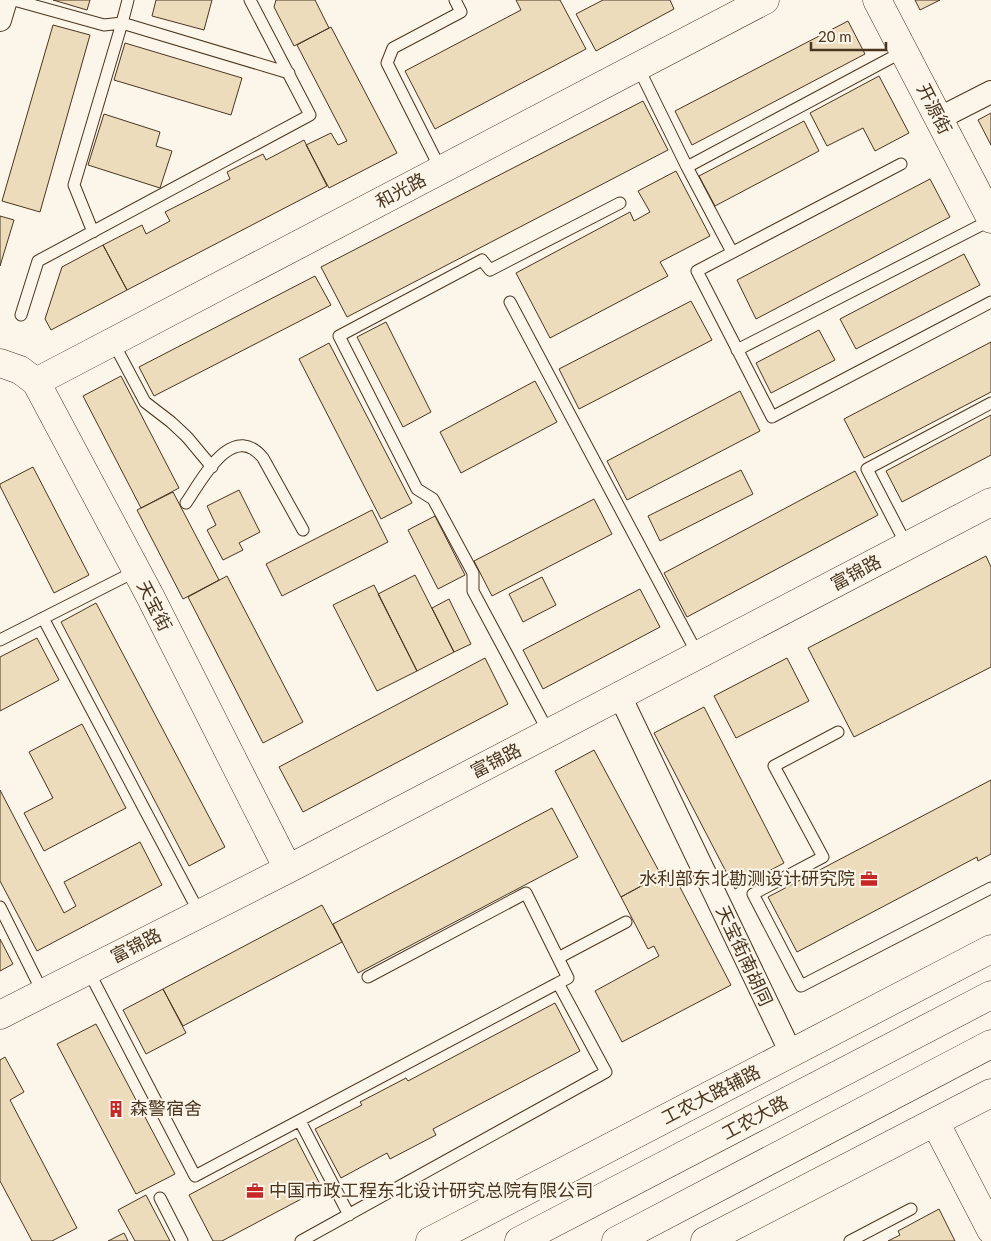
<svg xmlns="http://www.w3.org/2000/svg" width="991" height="1241" font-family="Lato,'Noto Sans SC',sans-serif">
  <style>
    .building { fill: #ecdcbc; stroke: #4a3520 }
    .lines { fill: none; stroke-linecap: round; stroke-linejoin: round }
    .service-casing { stroke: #4a3520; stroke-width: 13 }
    .minor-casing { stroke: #4a3520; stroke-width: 24 }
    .tertiary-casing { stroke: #4a3520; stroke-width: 29 }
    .primary-casing { stroke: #4a3520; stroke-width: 29 }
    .service { stroke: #fbf6e9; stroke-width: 11 }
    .minor { stroke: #fbf6e9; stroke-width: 22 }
    .tertiary { stroke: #fbf6e9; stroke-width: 28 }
    .primary { stroke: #fbf6e9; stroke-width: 28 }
    .labels { text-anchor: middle; stroke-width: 4; stroke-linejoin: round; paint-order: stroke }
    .street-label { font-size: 18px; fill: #4a3520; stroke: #fbf6e9 }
    .poi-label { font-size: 18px; fill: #4a3520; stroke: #fbf6e9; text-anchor: start }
  </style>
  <rect width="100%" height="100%" fill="#fbf6e9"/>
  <path class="building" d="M53,0H90L87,10Z
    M156,0H212L204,30L152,16Z
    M276,0H315L329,28L294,46L274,7Z
    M516,0H560L586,49L435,129L405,71L521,10Z
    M603,0H670L674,9L596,51L576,14Z
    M915,0H940L920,10Z
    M848,21L865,54L692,145L675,111Z
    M53,25L90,35L40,212L2,201Z
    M331,27L397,153L329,188L306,145L331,133L338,145L347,141L297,45Z
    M125,43L242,78L231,115L114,80Z
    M879,76L909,133L875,151L863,128L827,146L810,113Z
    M643,101L668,150L347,317L321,267Z
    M991,113V145L978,120Z
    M104,114L160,132L156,146L172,151L160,188L88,165Z
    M804,121L819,151L715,206L699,176Z
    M304,140L327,186L127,290L103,245L142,225L146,234L170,221L165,212L230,179L227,172L263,154L266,160Z
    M676,171L710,236L660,262L668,276L550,338L516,273L630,212L634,221L650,212L638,191Z
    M930,179L950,217L756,319L737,280Z
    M0,216L14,220L0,266Z
    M103,245L127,290L51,330L45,319L62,267Z
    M964,254L980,285L856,349L840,319Z
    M315,276L331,305L154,396L139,367Z
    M691,301L712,340L579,409L559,369Z
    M386,322L431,412L403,427L357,337Z
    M819,330L835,360L771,393L756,363Z
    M991,342V392L864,458L844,419Z
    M329,343L412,503L381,519L299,359Z
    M121,376L179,488L141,508L83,396Z
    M535,381L557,422L461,473L440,432Z
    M740,391L760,431L627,500L607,461Z
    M991,415V455L902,502L886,471Z
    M33,467L89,575L54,593L0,486V484Z
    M741,470L753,494L660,541L648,516Z
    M855,471L878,515L687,617L664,573Z
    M239,490L260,532L239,543L243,550L223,560L207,530L216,525L207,506Z
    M173,492L219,580L183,599L137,510Z
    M594,499L612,534L492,596L474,561Z
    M372,510L388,542L282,596L266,564Z
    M435,516L465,575L438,589L408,530Z
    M986,556L991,567V667L854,737L808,648Z
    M415,575L454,652L417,671L378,594Z
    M227,576L303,722L263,743L188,597Z
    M542,577L556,605L523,622L509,594Z
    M374,585L417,671L377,691L333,605Z
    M640,589L660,627L543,689L523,650Z
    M449,599L471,644L454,652L432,608Z
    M96,603L225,847L189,866L61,622Z
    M37,638L59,680L0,711V657Z
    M485,658L508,704L303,812L279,767Z
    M787,658L809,701L736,738L714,696Z
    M704,707L784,863L735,889L654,733Z
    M82,724L126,808L44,851L24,813L53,798L29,752Z
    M594,750L661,875L621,897L555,771Z
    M991,780V854L978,861L977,857L797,952L768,897Z
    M0,790L64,913L76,906L64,882L140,842L162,885L37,951L0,881Z
    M552,808L578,857L358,973L333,924Z
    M671,870L731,985L622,1042L595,991L659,956L654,946L648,949L621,897Z
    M322,905L342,942L183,1026L163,989Z
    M0,939L13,964L0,971Z
    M163,989L186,1033L146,1054L123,1010Z
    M555,1003L580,1051L433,1129L436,1135L390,1159L387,1153L341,1178L315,1129L362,1105L360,1102L406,1078L408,1081Z
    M96,1024L175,1174L136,1194L57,1044Z
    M5,1057L24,1092L10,1100L77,1228L52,1241H32L0,1181V1060Z
    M296,1138L322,1188L222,1241H213L189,1195Z
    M146,1195L170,1241H135L118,1210Z
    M939,1209L955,1241H888L900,1235L898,1231Z
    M124,1233L128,1241H108Z"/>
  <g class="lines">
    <g class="service-casing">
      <path id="service" d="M14,0L104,25L122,23L289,73
        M638,67L687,167L732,252
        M901,164L697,271L772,417L991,302
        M687,167L904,51
        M441,170L387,63L393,48L461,12L455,0
        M93,232L74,185L122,23L128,0
        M510,302L698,655
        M21,315L38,261L310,115L250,0
        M113,342L145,402L171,422L187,437L212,467
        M737,350L991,220
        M186,503C202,480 232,420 263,458L303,530
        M907,546L867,469L991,403
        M43,618L200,914
        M0,640L136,571
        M838,732L774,766L823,857L753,894L801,986L991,888
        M549,733L473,591V573L433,499L417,489L339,336L482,260L490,270L620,203
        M0,907L43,993
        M558,958L626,922
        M88,970L195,1176L558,983L606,1072L301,1241
        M368,977L526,893L568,978L558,983
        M300,1121L349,1215
        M160,1198L182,1241
        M850,1241L911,1209"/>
    </g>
    <g class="minor-casing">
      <path id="minor" d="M0,20L6,0
        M938,119L991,92
        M620,696L791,1053"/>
    </g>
    <g class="tertiary-casing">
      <path id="tertiary" d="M877,0L991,219
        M0,363L20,370L36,382L150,596L288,869
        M36,382L765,0
        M0,1015L288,869L991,502
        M935,1122L991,1230
        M430,1241L991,949
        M705,1241L991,1093"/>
    </g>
    <g class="primary-casing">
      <path id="primary" d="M519,1241L991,995
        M616,1241L991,1044"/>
    </g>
    <use href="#service" class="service"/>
    <use href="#minor" class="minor"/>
    <use href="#tertiary" class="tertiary"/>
    <use href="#primary" class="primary"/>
  </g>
  <defs>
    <g id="office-bare" transform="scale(1.35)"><path d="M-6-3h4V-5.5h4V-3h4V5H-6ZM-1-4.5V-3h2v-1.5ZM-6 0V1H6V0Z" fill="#c62828" stroke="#fbf6e9" stroke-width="2.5" paint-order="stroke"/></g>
    <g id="building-bare" transform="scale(1.35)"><path d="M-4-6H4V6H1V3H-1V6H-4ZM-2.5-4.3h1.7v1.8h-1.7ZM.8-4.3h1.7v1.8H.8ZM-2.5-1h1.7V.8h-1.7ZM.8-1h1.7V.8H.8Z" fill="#c62828" stroke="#fbf6e9" stroke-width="2.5" paint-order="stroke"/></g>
  </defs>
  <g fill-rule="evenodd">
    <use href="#office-bare" x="869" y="879"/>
    <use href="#building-bare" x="116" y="1109"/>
    <use href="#office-bare" x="255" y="1191"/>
  </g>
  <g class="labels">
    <g class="street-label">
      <text transform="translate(934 109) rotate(63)" y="6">开源街</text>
      <text transform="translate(401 191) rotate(-28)" y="6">和光路</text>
      <text transform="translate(856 573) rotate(-28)" y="6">富锦路</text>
      <text transform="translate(154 606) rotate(63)" y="6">天宝街</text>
      <text transform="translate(496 761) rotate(-27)" y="6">富锦路</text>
      <text transform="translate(136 946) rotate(-27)" y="6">富锦路</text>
      <text transform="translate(744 956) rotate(65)" y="6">天宝街南胡同</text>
      <text transform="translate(711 1095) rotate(-27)" y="6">工农大路辅路</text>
      <text transform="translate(755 1118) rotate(-28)" y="6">工农大路</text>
    </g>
    <g class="poi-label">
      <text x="855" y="885" text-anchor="end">水利部东北勘测设计研究院</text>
      <text x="130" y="1115">森警宿舍</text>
      <text x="269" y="1197">中国市政工程东北设计研究总院有限公司</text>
    </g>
  </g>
  <path d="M811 42v8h75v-8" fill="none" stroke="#4a3520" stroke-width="2.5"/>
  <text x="818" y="42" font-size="15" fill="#4a3520" stroke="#fbf6e9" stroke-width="4" paint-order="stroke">20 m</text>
</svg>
